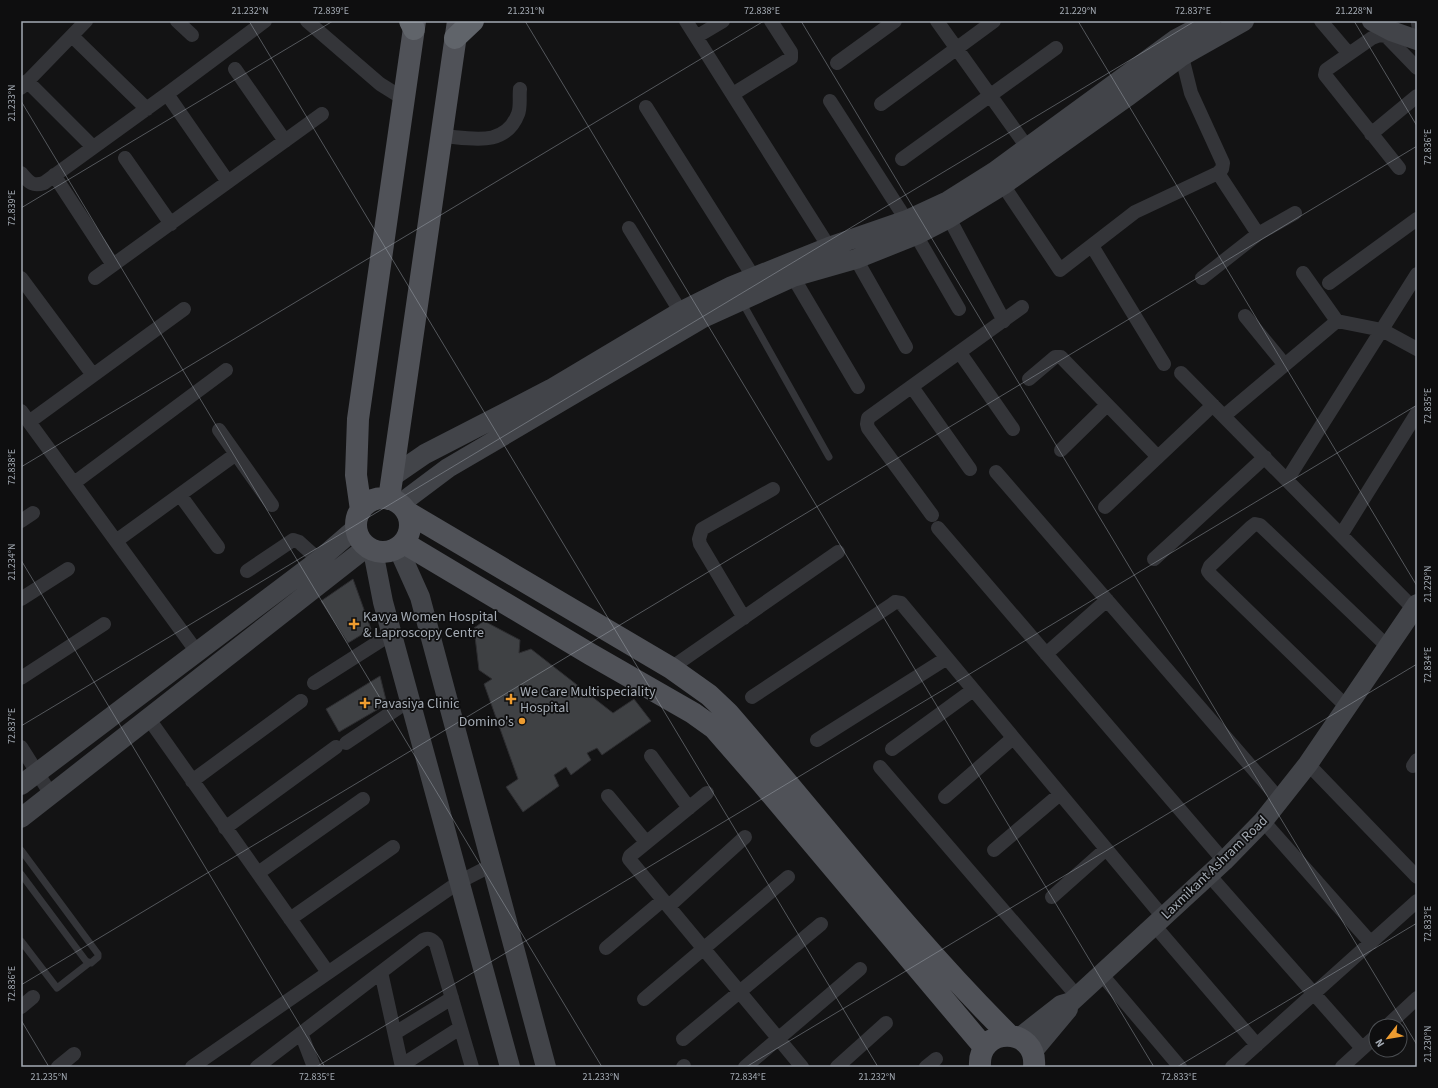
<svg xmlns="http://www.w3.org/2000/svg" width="1438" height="1088" font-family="'Source Sans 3',sans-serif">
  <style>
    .building { fill: #3f4144; stroke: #2d2d30 }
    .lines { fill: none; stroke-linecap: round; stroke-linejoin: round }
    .lane { stroke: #343539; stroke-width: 7 }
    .street { stroke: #343539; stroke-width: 14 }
    .secondary { stroke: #424449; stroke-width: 20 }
    .primary { stroke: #505258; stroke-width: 22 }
    .highway { stroke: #60646a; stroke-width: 22 }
    .ticks { fill: none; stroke: #a4abb4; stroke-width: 1; stroke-opacity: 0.45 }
    .poi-dot { fill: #ee9c30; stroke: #0e0e0f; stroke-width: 1.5 }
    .labels { text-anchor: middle; stroke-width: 3.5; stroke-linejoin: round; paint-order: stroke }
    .poi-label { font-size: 14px; fill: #a4abb4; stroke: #0e0e0f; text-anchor: start }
    .street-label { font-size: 14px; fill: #a4abb4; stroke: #0e0e0f }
    .neatline { fill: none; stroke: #a4abb4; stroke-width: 1.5 }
    .ticks-label { font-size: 10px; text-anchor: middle; fill: #a4abb4 }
  </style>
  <rect width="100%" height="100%" fill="#131314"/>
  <path class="building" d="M353,579L371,629L348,643L321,601Z
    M484,621L520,640L519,653L531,649L613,713L634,699L651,721L602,755L597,748L587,753L591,760L571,775L566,767L554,775L559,786L523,812L506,787L518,779L484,684L492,679L479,670L474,628Z
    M380,676L387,704L339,732L326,709Z"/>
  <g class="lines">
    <path class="lane" d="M1414,21L1417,38
      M742,302L829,457
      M21,850L98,954V957L91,963L86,961L21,874
      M21,941L57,988L89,963"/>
    <path class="street" d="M177,21L192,35
      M307,21L380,84L404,99
      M686,21L829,247
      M937,21L1032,154
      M1321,21L1349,54
      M72,36L147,109
      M696,37L723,21
      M837,63L895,21
      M235,69L285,141
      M27,81L93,147
      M21,88L86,21
      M167,94L228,182
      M733,94L791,58V52L771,21
      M830,101L916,235L959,309
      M881,104L994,21
      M646,107L758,284
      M1371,134L1417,96
      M442,136C471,138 505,148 518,114C521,107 519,96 520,89
      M125,158L171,224
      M902,159L1056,48
      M1399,168L1325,75L1326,70L1372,38L1380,35L1386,36L1417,68
      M21,173C29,182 32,187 44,183L167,94L265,21
      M1218,173L1258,234L1295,213
      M54,175L113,265
      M1003,185L1060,270L1135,212L1218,173L1222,169L1223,163L1191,93L1180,49
      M949,218L1004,321
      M629,228L685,319
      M1092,246L1164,364
      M856,259L906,347
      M1303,273L1337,321
      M793,277L858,387
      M21,278L93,375
      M95,278L322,114
      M1202,278L1258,234
      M1329,283L1417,219
      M1245,316L1284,364
      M960,353L1013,429
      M1181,373L1414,609
      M1029,379L1055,357H1061L1158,457
      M912,387L970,469
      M21,411L197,652
      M1224,416L1337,321L1382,330L1417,349
      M29,422L184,309
      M219,430L272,505
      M1061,450L1107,405
      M996,472L1280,800
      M1287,480L1417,274
      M74,483L226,370
      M180,495L218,547
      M1105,507L1213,405
      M932,515L868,428L867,424L868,418L1022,307
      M21,521L33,513
      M938,528L1224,861
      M1341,535L1417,413
      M116,541L236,454
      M1154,559L1265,457
      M247,571L293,540L299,542L319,560
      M21,599L68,569
      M744,618L700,544L699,539L702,529L773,489
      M1046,654L1107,600
      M671,668L838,552
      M21,678L104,624
      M314,683L391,634
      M752,697L891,605L895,602L901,603L1163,917
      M1347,707L1211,575L1208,571L1210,566L1251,527L1255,524L1260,525L1388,647
      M149,719L327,971
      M817,740L947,658
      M346,743L410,700
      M21,747L52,796
      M892,749L973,690
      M651,756L689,808
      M1308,764L1417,877
      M1413,766L1417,760
      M880,767L1077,996
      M192,781L301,701
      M707,793L630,856L629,859L802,1067
      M608,796L646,842
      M945,797L1013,738
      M1263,821L1371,943
      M225,828L336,747
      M994,850L1060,794
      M258,873L363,799
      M1209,875L1362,1048
      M1052,897L1106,849
      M669,906L745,837
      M290,919L393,847
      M1154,925L1257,1045
      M606,948L663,900
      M381,972L402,1067
      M1102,975L1180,1067
      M644,999L788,877
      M21,1007L33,997
      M1387,1026L1417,998
      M301,1033L314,1067
      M395,1033L452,998
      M683,1039L821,924
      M402,1065L460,1028
      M58,1067L74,1054
      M192,1067L459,882L492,865
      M257,1067L423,940C429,937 432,939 436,944L472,1067
      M683,1067L684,1066
      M745,1067L860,969
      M837,1067L886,1023
      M926,1067L936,1059
      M1232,1067L1417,901
      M1342,1067L1376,1036"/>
    <path class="secondary" d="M1372,21L1391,31L1417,40
      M393,476L425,454L551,389L680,312L732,286L829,247L907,220L948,201L994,172L1176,39L1210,21
      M400,504L448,468L703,318L793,277L856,259L916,235L949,218L1003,185L1128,96L1182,56L1244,21
      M398,548L420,597L546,1067
      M373,551L383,602L510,1067
      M21,785L319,560L356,528
      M21,818L367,547
      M1019,1038L1061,1005L1071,1002L1224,861L1263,821L1308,764L1417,604
      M1032,1052L1068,1009"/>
    <path class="primary" d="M356 525a27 27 0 1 1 54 0a27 27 0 1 1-54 0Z
      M389,499L458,21
      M361,510L356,475L358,419L415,21
      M407,512L671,668L709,695L728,713C821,820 908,935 1010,1036
      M404,543L590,654L693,713L714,728L761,782L984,1047
      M980,1067C977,1025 1038,1026 1034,1067"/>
    <path class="highway" d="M410,21L414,29
      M455,38L473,21"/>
  </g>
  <path class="ticks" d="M249,21L878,1067M525,21L1154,1067M801,21L1417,1045M1078,21L1417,586M1354,21L1417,126M21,101L602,1067M21,208L333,21M21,467L764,21M21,560L325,1067M21,726L1195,21M21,985L1417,146M21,1020L49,1067M316,1067L1417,405M746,1067L1417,664M1177,1067L1417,923"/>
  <g class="poi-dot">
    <path d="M352 618h4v4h4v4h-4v4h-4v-4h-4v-4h4z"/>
    <path d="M509 693h4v4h4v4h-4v4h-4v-4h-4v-4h4z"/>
    <path d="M363 697h4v4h4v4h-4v4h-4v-4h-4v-4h4z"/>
    <circle cx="522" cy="721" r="4"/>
  </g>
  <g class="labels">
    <g class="poi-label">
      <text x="363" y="621">Kavya Women Hospital<tspan x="363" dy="16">&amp; Laproscopy Centre</tspan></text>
      <text x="520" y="696">We Care Multispeciality<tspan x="520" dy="16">Hospital</tspan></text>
      <text x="374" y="708">Pavasiya Clinic</text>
      <text x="514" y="726" text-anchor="end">Domino's</text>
    </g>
    <g class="street-label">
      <text transform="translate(1214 867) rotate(-44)" y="5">Laxmikant Ashram Road</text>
    </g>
  </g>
  <rect width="1438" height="1088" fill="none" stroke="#0e0e0f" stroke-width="44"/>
  <g transform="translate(1388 1038) rotate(239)"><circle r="19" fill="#0e0e0f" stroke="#4a4d51"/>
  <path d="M0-3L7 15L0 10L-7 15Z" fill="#ee9c30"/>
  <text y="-6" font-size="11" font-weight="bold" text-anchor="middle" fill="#a4abb4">N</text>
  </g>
  <rect x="22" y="22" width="1394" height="1044" class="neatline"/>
  <g class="ticks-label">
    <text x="250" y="14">21.232°N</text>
    <text x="331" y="14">72.839°E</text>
    <text x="526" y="14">21.231°N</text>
    <text x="762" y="14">72.838°E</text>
    <text x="1078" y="14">21.229°N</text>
    <text x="1193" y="14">72.837°E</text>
    <text x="1354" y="14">21.228°N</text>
    <text transform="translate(11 103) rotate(-90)" y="4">21.233°N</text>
    <text transform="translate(1427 147) rotate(-90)" y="4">72.836°E</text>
    <text transform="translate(11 208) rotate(-90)" y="4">72.839°E</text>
    <text transform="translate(1427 406) rotate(-90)" y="4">72.835°E</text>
    <text transform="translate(11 467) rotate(-90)" y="4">72.838°E</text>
    <text transform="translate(11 562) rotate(-90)" y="4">21.234°N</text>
    <text transform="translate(1427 584) rotate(-90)" y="4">21.229°N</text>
    <text transform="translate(1427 665) rotate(-90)" y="4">72.834°E</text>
    <text transform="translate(11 726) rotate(-90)" y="4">72.837°E</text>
    <text transform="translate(1427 924) rotate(-90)" y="4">72.833°E</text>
    <text transform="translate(11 984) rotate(-90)" y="4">72.836°E</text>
    <text transform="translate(1427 1044) rotate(-90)" y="4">21.230°N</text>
    <text x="49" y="1080">21.235°N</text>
    <text x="317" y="1080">72.835°E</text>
    <text x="601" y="1080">21.233°N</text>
    <text x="748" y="1080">72.834°E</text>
    <text x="877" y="1080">21.232°N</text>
    <text x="1179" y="1080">72.833°E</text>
  </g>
</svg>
